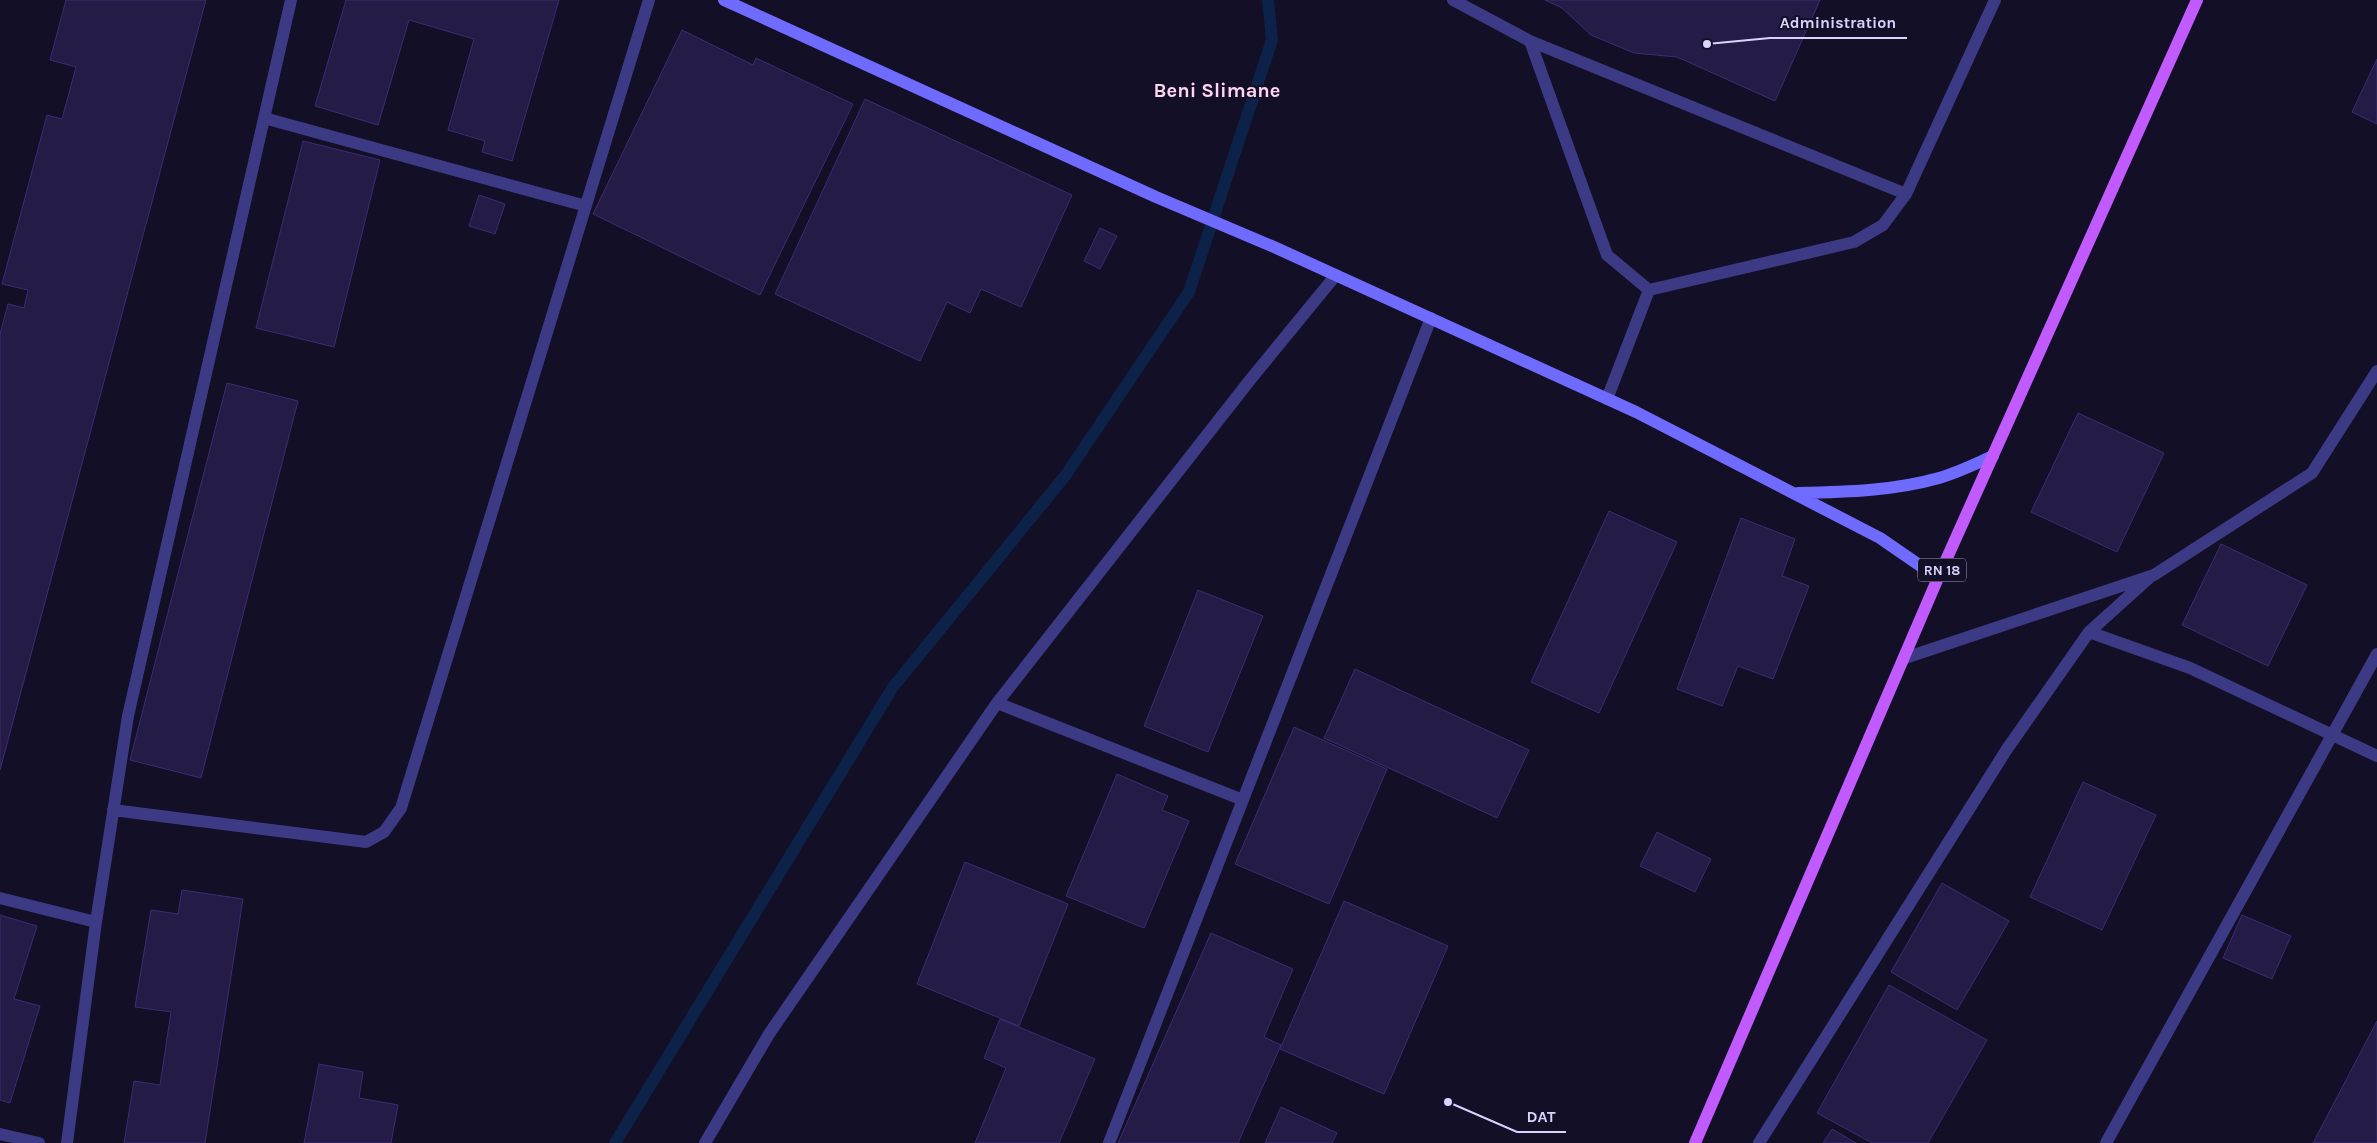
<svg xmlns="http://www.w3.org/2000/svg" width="2377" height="1143" font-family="Karla,sans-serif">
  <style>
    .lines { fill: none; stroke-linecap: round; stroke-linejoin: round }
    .stream { stroke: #0c2248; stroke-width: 12 }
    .building { fill: #241b47; stroke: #3b2d73 }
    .lane { stroke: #3d3a85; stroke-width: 12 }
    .street { stroke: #3d3a85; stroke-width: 12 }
    .secondary { stroke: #6f6bff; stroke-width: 12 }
    .primary { stroke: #c25bff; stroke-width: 12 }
    .labels { text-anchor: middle; stroke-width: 4; stroke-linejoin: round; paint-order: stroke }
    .shield { fill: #130f26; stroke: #9e99be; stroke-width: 1 }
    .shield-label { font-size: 14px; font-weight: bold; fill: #d9d4ff }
    .district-label { font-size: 20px; font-weight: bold; fill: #ffd6f0; stroke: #130f26 }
    .leader { fill: none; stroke: #d9d4ff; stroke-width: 2 }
    .callout-dot { fill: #d9d4ff; stroke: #130f26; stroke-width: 2 }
    .callout-label { font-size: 16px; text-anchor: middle; font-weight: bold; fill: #d9d4ff; stroke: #130f26; stroke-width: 4; stroke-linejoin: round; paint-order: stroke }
  </style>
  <rect width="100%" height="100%" fill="#130f26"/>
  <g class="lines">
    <path class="stream" d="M615,1143L893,687L1065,476L1189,292L1272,40L1268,0"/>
  </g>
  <path class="building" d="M66,0H206L0,770V334L8,304L24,308L28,290L2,284L47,115L62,119L76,67L50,60Z
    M346,0H559L512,161L482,152L485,141L448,130L474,39L409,20L378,125L315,106Z
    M1545,0H1820L1775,101L1677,57L1634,53L1591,35L1562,8Z
    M682,30L753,65L756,58L853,104L760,295L593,214Z
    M2377,59V124L2352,112Z
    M865,99L1072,195L1021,307L981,289L970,313L947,302L920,361L775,294Z
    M303,141L380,160L334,347L256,328Z
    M479,195L505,204L495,234L469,226Z
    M1100,228L1117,236L1100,269L1084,261Z
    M227,383L298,401L201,778L130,760Z
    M2078,413L2164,453L2117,552L2031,512Z
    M1609,511L1677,542L1599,713L1531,682Z
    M1741,518L1795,539L1782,576L1809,586L1773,679L1738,666L1722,706L1677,689Z
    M2221,544L2307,585L2268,666L2182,625Z
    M1198,590L1263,616L1208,752L1144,726Z
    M1355,669L1529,750L1497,818L1324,738Z
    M1294,727L1387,769L1329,904L1235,864Z
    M1117,774L1168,796L1162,810L1189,821L1144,928L1066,896Z
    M2083,782L2156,815L2102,930L2030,897Z
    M1657,832L1711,859L1695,892L1640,866Z
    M965,862L1068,904L1019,1026L917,984Z
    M1942,883L2009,921L1957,1010L1891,972Z
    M182,890L243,899L205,1143H124L134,1081L160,1085L171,1012L135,1007L151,910L178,914Z
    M1344,901L1448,946L1384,1094L1280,1049Z
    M0,915L37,926L14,999L40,1006L10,1103L0,1100Z
    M2242,915L2291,936L2272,979L2223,958Z
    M1211,933L1293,969L1264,1037L1281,1045L1238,1143H1118Z
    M1889,985L1987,1040L1928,1143H1872L1817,1113Z
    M1000,1019L1095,1059L1059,1143H975L1006,1068L984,1058Z
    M2377,1021V1143H2313Z
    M319,1064L363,1072L359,1098L398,1105L391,1143H304Z
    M1281,1107L1337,1133L1332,1143H1265Z
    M1832,1129L1856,1143H1823Z"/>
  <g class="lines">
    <path class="lane" d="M1453,0L1530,41L1906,194
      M1530,41L1607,255L1649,290L1854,242L1883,225L1906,194L1995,0
      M1607,399L1649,290"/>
    <path class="street" d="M264,118L586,206
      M2149,578L2089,632L2190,668L2377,756
      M1905,658L2154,575L2312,473L2377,371
      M997,703L1243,800
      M113,810L366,842L384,832L401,808L649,0
      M0,898L96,922
      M0,1134L39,1143
      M67,1143L96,922L128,716L291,0
      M705,1143L769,1034L997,703L1250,380L1336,275
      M1109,1143L1431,318
      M1759,1143L2007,749L2089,632
      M2106,1143L2377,654"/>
    <path class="secondary" d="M724,0L1156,197L1274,247L1636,412L1880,538L1938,578
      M1798,493C1846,492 1893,491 1939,478C1957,473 1975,464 1993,456"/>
    <path class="primary" d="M1695,1143L1938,578L2197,0"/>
  </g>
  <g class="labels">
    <rect class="shield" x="1918" y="558.5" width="48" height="23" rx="4"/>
    <g class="shield-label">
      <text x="1942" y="575">RN 18</text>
    </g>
    <g class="district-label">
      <text x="1217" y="97">Beni Slimane</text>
    </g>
  </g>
  <path class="leader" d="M1707 44L1770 38H1907M1448 1102L1517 1132H1566"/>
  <g class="callout-dot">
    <circle cx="1707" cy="44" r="5"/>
    <circle cx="1448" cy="1102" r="5"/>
  </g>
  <g class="callout-label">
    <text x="1838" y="28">Administration</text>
    <text x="1541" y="1122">DAT</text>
  </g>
</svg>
